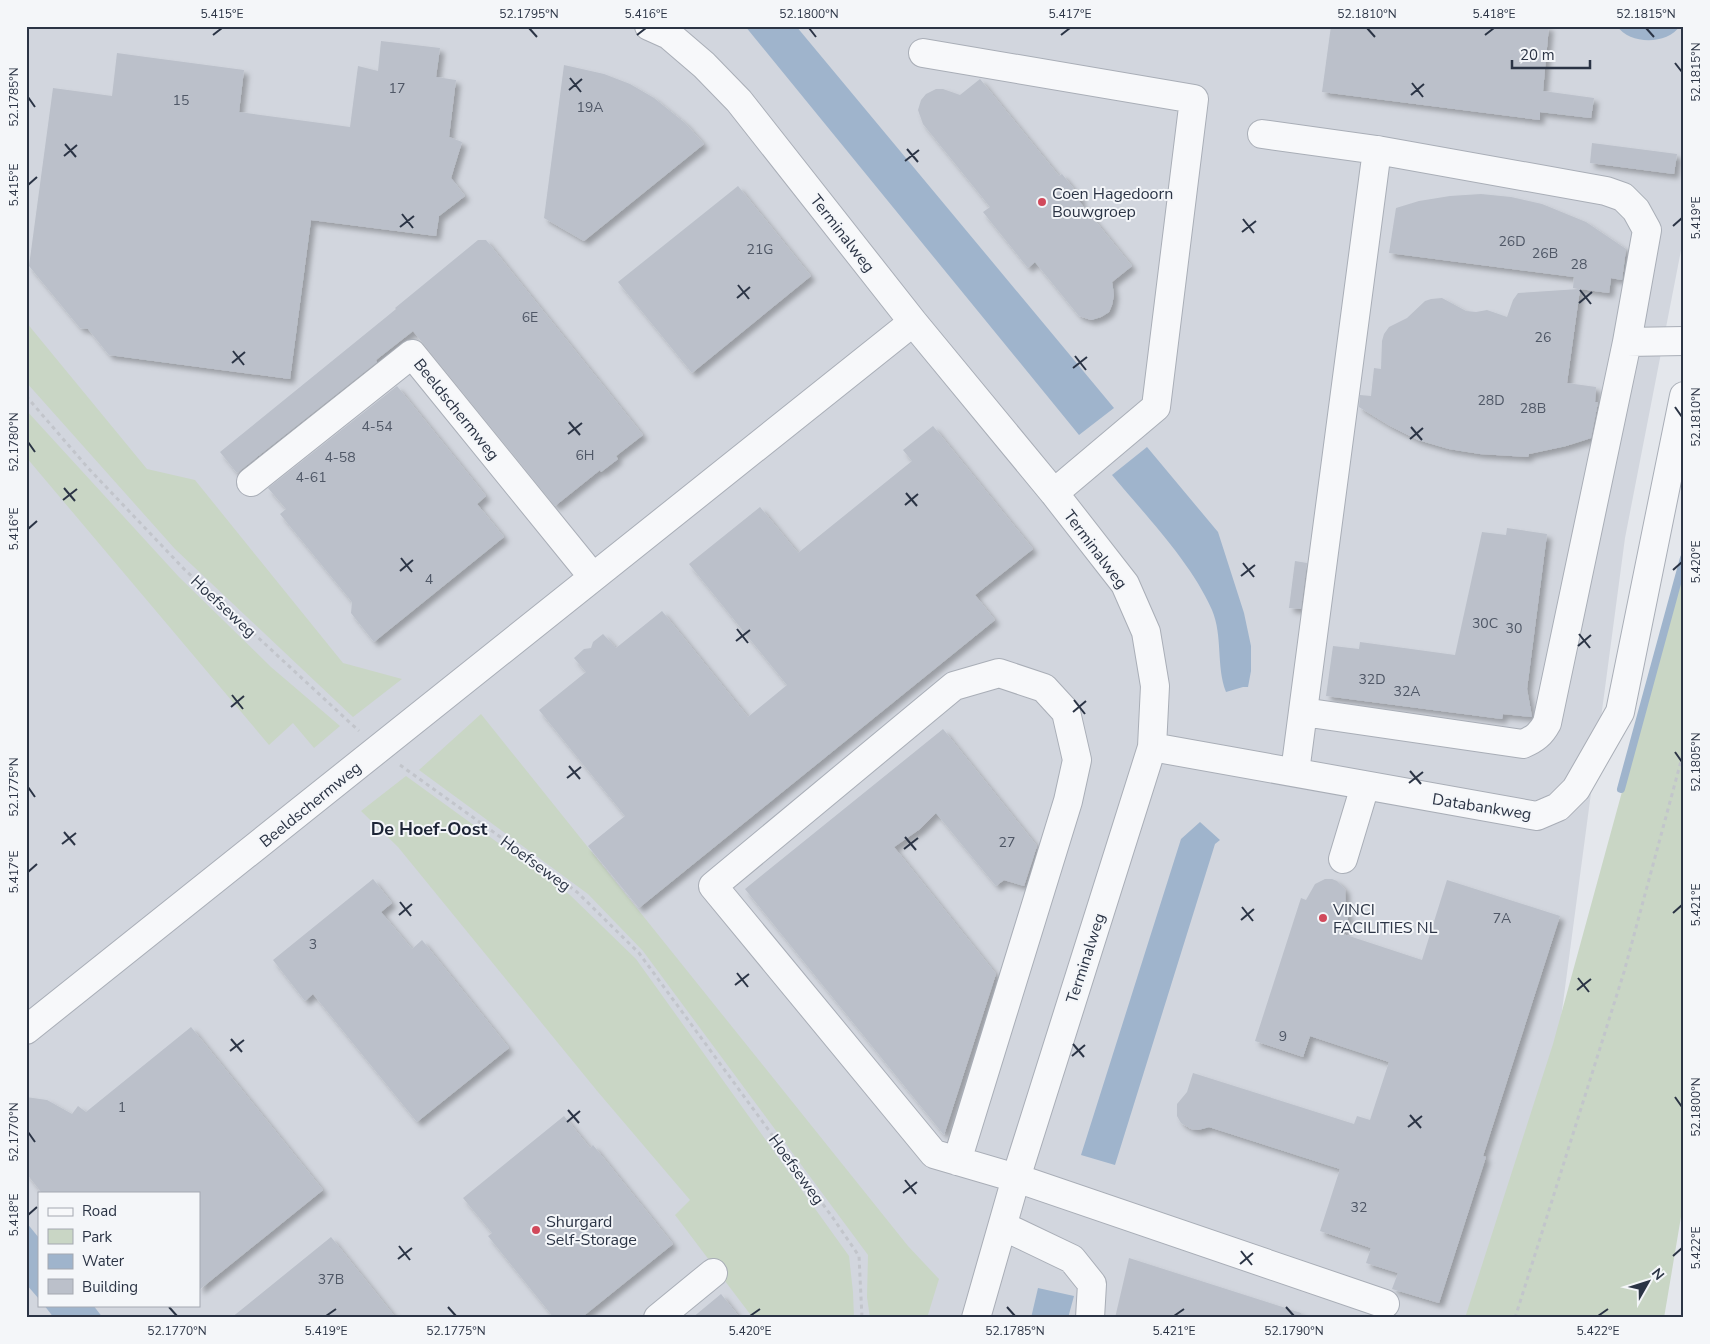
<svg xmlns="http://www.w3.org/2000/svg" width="1710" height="1344" font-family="'Nunito Sans',sans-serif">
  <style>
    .built { fill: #d2d6de; fill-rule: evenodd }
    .green { fill: #c9d6c5 }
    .water { fill: #9fb4cc }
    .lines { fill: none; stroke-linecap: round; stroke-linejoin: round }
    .stream { stroke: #9fb4cc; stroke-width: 8 }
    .building { fill: #bbc0ca; filter: url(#shadow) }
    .minor-casing { stroke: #a9aeb7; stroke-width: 30 }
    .path { stroke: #c2c5cb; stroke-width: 3; stroke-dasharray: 4 4; stroke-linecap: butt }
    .minor { stroke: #f7f8fa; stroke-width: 28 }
    .ticks { fill: none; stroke: #2b3445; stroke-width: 2 }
    .poi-dot { fill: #d1495b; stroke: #f4f6f9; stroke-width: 2 }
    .labels { text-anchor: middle; stroke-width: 4; stroke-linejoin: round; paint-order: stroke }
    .number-label { font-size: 14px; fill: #4f5766 }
    .poi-label { font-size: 16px; fill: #2b3445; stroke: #f4f6f9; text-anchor: start }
    .street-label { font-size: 16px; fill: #2b3445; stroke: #f4f6f9 }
    .neighbourhood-label { font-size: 18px; font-weight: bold; fill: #1d2536; stroke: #f4f6f9 }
    .neatline { fill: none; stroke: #2b3445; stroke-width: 2 }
    .ticks-label { font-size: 12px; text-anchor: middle; fill: #2b3445 }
  </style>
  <defs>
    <filter id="shadow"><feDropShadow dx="4.5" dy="4.5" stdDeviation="2.5" flood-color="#0004"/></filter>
  </defs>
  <rect width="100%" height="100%" fill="#e4e7ec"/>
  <path class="built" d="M26,26H1684V235L1625,538L1521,1318H26ZM39,1193H199V1305H39Z"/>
  <path class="green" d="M26,322L147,469L195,480L343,663L402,679L353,717L175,549L26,382Z
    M26,410L179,577L271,667L340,726L314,748L293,723L269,745L26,457Z
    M1684,565V1199L1664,1318H1465L1553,1044Z
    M481,714L908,1246L939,1279L927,1318H870L867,1297L868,1255L643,951L588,894L419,770Z
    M406,776L570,895L636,959L849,1256L853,1292L854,1318H753L675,1215L690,1200L598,1092L398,847L361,811Z"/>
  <path class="water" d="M745,26H796L1114,408L1079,435Z
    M1617,26H1680C1667,45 1630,45 1617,26Z
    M1147,447L1218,532L1244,613L1251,646V671L1248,687H1243L1226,692C1216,666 1223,636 1212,610C1191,562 1146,516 1112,475Z
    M1200,822L1220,840L1215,844L1115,1165L1081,1155L1181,839Z
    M26,1222L39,1238V1299L26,1284Z
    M1038,1288L1074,1296L1068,1318H1031Z
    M44,1305H93L103,1318H54Z"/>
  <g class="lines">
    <path class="stream" d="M1621,789L1684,558"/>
  </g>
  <path class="building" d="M1331,26H1549L1543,91L1594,98L1591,118L1540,112V120L1322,92Z
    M381,41L440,48L436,77L456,80L449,137L462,142L451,178L465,196L439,216L436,236L311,220L290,379L109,355L88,329L80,328L29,266L53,88L112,96L117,53L146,57L244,70L239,112L350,127L358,66L378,71Z
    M564,65L604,74L630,84L654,98L685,123L704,144L584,241L544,218Z
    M980,79L1059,176L1062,174L1082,199L1079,201L1132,266L1112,282L1114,295L1112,305L1109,312L1101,317L1091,320L1079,316L1035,262L1028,268L983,212L990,207L923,124L918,110L921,100L926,94L936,89H943L960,95Z
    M1592,143L1677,154L1674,174L1590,163Z
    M738,186L811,276L692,373L618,282Z
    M1481,194L1511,197L1542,204L1586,222L1626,249L1622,280L1611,278L1609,293L1580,289L1567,383L1596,387L1595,402H1598L1591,438L1566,446L1529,454L1528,457L1480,454L1449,449L1418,440L1390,426L1359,407L1360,395L1371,396L1374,368L1381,369L1382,341L1384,334L1389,327L1407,318L1425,301L1431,299L1442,298L1466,311L1476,312L1487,310L1507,317L1513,300L1518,293L1579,289L1573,288L1574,277L1389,253L1396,208L1419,201L1450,196Z
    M478,240H486L643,435L616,456L618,459L601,472L600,470L555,506L413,331L376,360L377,362L237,473L220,452L385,318L396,309L395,308Z
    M397,386L486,496L477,504L504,537L374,642L351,613L352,602L280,514L286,509L268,488Z
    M933,426L1033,549L975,595L995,620L639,908L588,846L625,816L539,710L586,672L574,658L584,649L591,648L593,642L603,634L616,648L662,611L748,717L787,685L689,564L760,507L798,553L912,461L903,450Z
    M1507,528L1547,534L1527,689L1532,717L1503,714L1502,719L1326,696L1333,646L1359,649L1360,642L1455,655L1482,532L1506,535Z
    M1295,561L1307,563L1301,609L1289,608Z
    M943,729L1037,846L1024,886L1004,880L996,886L936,813L920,829L894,847L996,974L944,1135L745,889Z
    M373,879L392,903L381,912L412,949L422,940L509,1048L417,1122L313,994L305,1001L273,960Z
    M1325,879H1332L1337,881L1345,889L1346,912L1349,914L1343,934L1422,960L1447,880L1560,916L1483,1156L1486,1157L1439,1303L1392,1289L1398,1273L1366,1263L1371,1248L1320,1231L1340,1169L1209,1127L1198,1130L1191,1129L1181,1123L1177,1116V1104L1187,1092L1193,1073L1354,1124L1357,1116L1370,1120L1389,1062L1310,1036L1303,1057L1255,1041L1301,898L1306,900L1315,884Z
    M191,1027L323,1190L199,1290V1193H42L26,1173V1097L47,1100L72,1114L78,1106L86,1112Z
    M564,1116L590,1148L593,1145L673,1244L581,1318H554L488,1236L492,1233L463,1198Z
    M331,1237L396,1318H231Z
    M1129,1258L1301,1313L1300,1318H1115Z
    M721,1294L740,1318H692Z"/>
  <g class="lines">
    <g class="minor-casing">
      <path id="minor" d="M649,26L669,35L704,65L739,101L913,322L1054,493L1125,584L1146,632L1155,686L1152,747L1016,1178L976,1318
        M923,53L1194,99L1156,407L1054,493
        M1262,134L1377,150L1606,191L1623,197L1636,210L1647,230L1627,342L1684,341
        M251,482L412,354L593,577
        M1303,712L1523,744C1535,739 1541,734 1547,723L1627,342
        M1152,747L1537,816L1558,807L1576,789L1620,712L1684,396
        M1295,772L1377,150
        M1343,859L1365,786
        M26,1030L913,322
        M957,1161L1068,801L1077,760L1066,712L1044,688L999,673L954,686L713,886L934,1154L1016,1178L1385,1304
        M1003,1226L1072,1259L1092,1284L1090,1318
        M658,1318L713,1273"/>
    </g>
    <path class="path" d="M26,396L89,469L184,569L359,731
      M400,765L577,892L639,953L833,1218L859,1256L862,1318
      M1515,1318L1624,972L1684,750"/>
    <use href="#minor" class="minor"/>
  </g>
  <path class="ticks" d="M529,28L537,37M809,28L816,37M1367,28L1375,37M1646,28L1654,37M213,35L222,28M637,35L646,28M1061,35L1070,28M1485,35L1494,28M1675,63L1682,72M570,78L581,92M1412,83L1423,97M569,90L582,79M1411,95L1424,84M28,97L35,107M65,144L76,157M907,149L918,162M64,156L77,145M905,161L919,150M28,185L37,177M402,214L413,228M1243,219L1254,233M1673,226L1682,218M400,227L414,216M1242,232L1256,221M738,285L749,299M1580,290L1591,304M737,298L750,287M1579,303L1592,292M233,351L244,365M1075,356L1086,370M232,363L245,352M1073,368L1087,357M1675,407L1682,417M569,422L580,435M1411,427L1422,440M568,434L582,423M1410,439L1423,428M28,442L35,452M64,488L75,501M906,493L917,506M63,500L77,489M905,505L918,494M28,529L37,521M401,558L412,572M1243,563L1254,577M1673,570L1682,562M400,571L413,560M1241,576L1255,565M737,629L748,643M1579,634L1590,648M736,641L750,630M1578,646L1591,635M232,695L243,709M1074,700L1085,714M231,707L244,696M1073,712L1086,701M1675,752L1682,762M569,766L580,779M1410,771L1421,784M567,778L581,767M1409,783L1423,772M28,787L35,797M64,832L75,845M905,837L916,850M62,844L76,833M904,849L918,838M28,872L37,864M400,902L411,916M1242,907L1253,921M1673,913L1682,905M399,915L412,904M1241,920L1254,909M737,973L748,987M1578,978L1589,992M735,985L749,974M1577,990L1591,979M231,1039L242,1052M1073,1044L1084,1057M230,1051L244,1040M1072,1056L1085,1045M1675,1097L1682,1107M568,1110L579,1123M1410,1115L1421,1128M567,1122L580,1111M1408,1127L1422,1116M28,1132L35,1142M905,1180L916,1194M903,1193L917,1182M28,1215L37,1207M399,1246L410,1260M1241,1251L1252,1265M1673,1256L1682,1248M398,1259L412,1248M1240,1264L1253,1253M169,1307L177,1316M448,1307L456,1316M1007,1307L1015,1316M1286,1307L1294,1316M326,1316L336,1309M750,1316L760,1309M1174,1316L1184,1309M1598,1316L1608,1309"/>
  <g class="poi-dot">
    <circle cx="1042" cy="202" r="5"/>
    <circle cx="1323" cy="918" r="5"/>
    <circle cx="536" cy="1230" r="5"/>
  </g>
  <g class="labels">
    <g class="number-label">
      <text x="397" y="93">17</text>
      <text x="181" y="105">15</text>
      <text x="590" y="112">19A</text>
      <text x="1512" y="246">26D</text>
      <text x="760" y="254">21G</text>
      <text x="1545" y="258">26B</text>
      <text x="1579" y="269">28</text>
      <text x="530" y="322">6E</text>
      <text x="1543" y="342">26</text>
      <text x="1491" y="405">28D</text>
      <text x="1533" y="413">28B</text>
      <text x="377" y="431">4-54</text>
      <text x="585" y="460">6H</text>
      <text x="340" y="462">4-58</text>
      <text x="311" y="482">4-61</text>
      <text x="429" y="584">4</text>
      <text x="1485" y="628">30C</text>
      <text x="1514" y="633">30</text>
      <text x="1372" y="684">32D</text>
      <text x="1407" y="696">32A</text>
      <text x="1007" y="847">27</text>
      <text x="1502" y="923">7A</text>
      <text x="313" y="949">3</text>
      <text x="1283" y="1041">9</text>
      <text x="122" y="1112">1</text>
      <text x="1359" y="1212">32</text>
      <text x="331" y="1284">37B</text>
    </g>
    <g class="poi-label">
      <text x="1052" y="199">Coen Hagedoorn<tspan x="1052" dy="18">Bouwgroep</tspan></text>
      <text x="1333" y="915">VINCI<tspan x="1333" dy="18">FACILITIES NL</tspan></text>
      <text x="546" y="1227">Shurgard<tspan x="546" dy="18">Self-Storage</tspan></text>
    </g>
    <g class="street-label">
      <text transform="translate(843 233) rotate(52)" y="6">Terminalweg</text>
      <text transform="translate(457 409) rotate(51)" y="6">Beeldschermweg</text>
      <text transform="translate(1096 549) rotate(53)" y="6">Terminalweg</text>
      <text transform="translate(224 606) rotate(43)" y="6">Hoefseweg</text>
      <text transform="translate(310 804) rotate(-39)" y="6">Beeldschermweg</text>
      <text transform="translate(1482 806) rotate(9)" y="6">Databankweg</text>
      <text transform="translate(536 863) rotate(36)" y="6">Hoefseweg</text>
      <text transform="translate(1085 958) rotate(-72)" y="6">Terminalweg</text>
      <text transform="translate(797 1169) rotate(54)" y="6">Hoefseweg</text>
    </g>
    <g class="neighbourhood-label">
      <text x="429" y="835">De Hoef-Oost</text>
    </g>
  </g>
  <rect width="1710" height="1344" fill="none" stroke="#f4f6f9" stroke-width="55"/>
  <rect x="38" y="1192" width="162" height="115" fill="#f4f6f9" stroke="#a4a8b1"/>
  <rect x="48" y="1208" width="25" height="8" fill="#f7f8fa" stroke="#a4a8b1"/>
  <text x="82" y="1216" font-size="15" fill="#2b3445">Road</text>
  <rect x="48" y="1229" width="25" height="15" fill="#c9d6c5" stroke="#a4a8b1"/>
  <text x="82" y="1242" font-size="15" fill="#2b3445">Park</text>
  <rect x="48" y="1254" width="25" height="15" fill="#9fb4cc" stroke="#a4a8b1"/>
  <text x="82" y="1266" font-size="15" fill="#2b3445">Water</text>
  <rect x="48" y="1279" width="25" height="15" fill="#bbc0ca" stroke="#a4a8b1"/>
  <text x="82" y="1292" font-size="15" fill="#2b3445">Building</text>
  <g transform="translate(1648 1282) rotate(51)" stroke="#f4f6f9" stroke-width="4" paint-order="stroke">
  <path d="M0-4L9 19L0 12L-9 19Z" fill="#2b3445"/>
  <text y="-8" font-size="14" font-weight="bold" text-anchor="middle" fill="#2b3445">N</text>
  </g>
  <path d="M1512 60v8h78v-8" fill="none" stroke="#2b3445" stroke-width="2.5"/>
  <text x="1520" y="60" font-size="15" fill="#2b3445" stroke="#f4f6f9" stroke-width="4" paint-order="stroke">20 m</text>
  <rect x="28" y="28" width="1654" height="1288" class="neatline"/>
  <g class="ticks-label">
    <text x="222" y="18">5.415°E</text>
    <text x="529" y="18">52.1795°N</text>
    <text x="646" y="18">5.416°E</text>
    <text x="809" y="18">52.1800°N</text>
    <text x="1070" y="18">5.417°E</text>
    <text x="1367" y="18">52.1810°N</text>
    <text x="1494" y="18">5.418°E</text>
    <text x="1646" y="18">52.1815°N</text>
    <text transform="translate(1696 72) rotate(-90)" y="4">52.1815°N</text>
    <text transform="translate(14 97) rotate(-90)" y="4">52.1785°N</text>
    <text transform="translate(14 185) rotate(-90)" y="4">5.415°E</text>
    <text transform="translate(1696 218) rotate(-90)" y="4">5.419°E</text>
    <text transform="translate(1696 417) rotate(-90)" y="4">52.1810°N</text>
    <text transform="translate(14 442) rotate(-90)" y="4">52.1780°N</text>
    <text transform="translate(14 529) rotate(-90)" y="4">5.416°E</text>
    <text transform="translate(1696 562) rotate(-90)" y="4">5.420°E</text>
    <text transform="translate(1696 762) rotate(-90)" y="4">52.1805°N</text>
    <text transform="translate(14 787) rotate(-90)" y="4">52.1775°N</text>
    <text transform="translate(14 872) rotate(-90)" y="4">5.417°E</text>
    <text transform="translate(1696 905) rotate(-90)" y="4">5.421°E</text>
    <text transform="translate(1696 1107) rotate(-90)" y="4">52.1800°N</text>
    <text transform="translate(14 1132) rotate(-90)" y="4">52.1770°N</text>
    <text transform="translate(14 1215) rotate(-90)" y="4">5.418°E</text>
    <text transform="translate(1696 1248) rotate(-90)" y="4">5.422°E</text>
    <text x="177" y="1335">52.1770°N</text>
    <text x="326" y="1335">5.419°E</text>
    <text x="456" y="1335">52.1775°N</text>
    <text x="750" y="1335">5.420°E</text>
    <text x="1015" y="1335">52.1785°N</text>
    <text x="1174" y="1335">5.421°E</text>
    <text x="1294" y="1335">52.1790°N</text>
    <text x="1598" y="1335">5.422°E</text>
  </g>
</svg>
